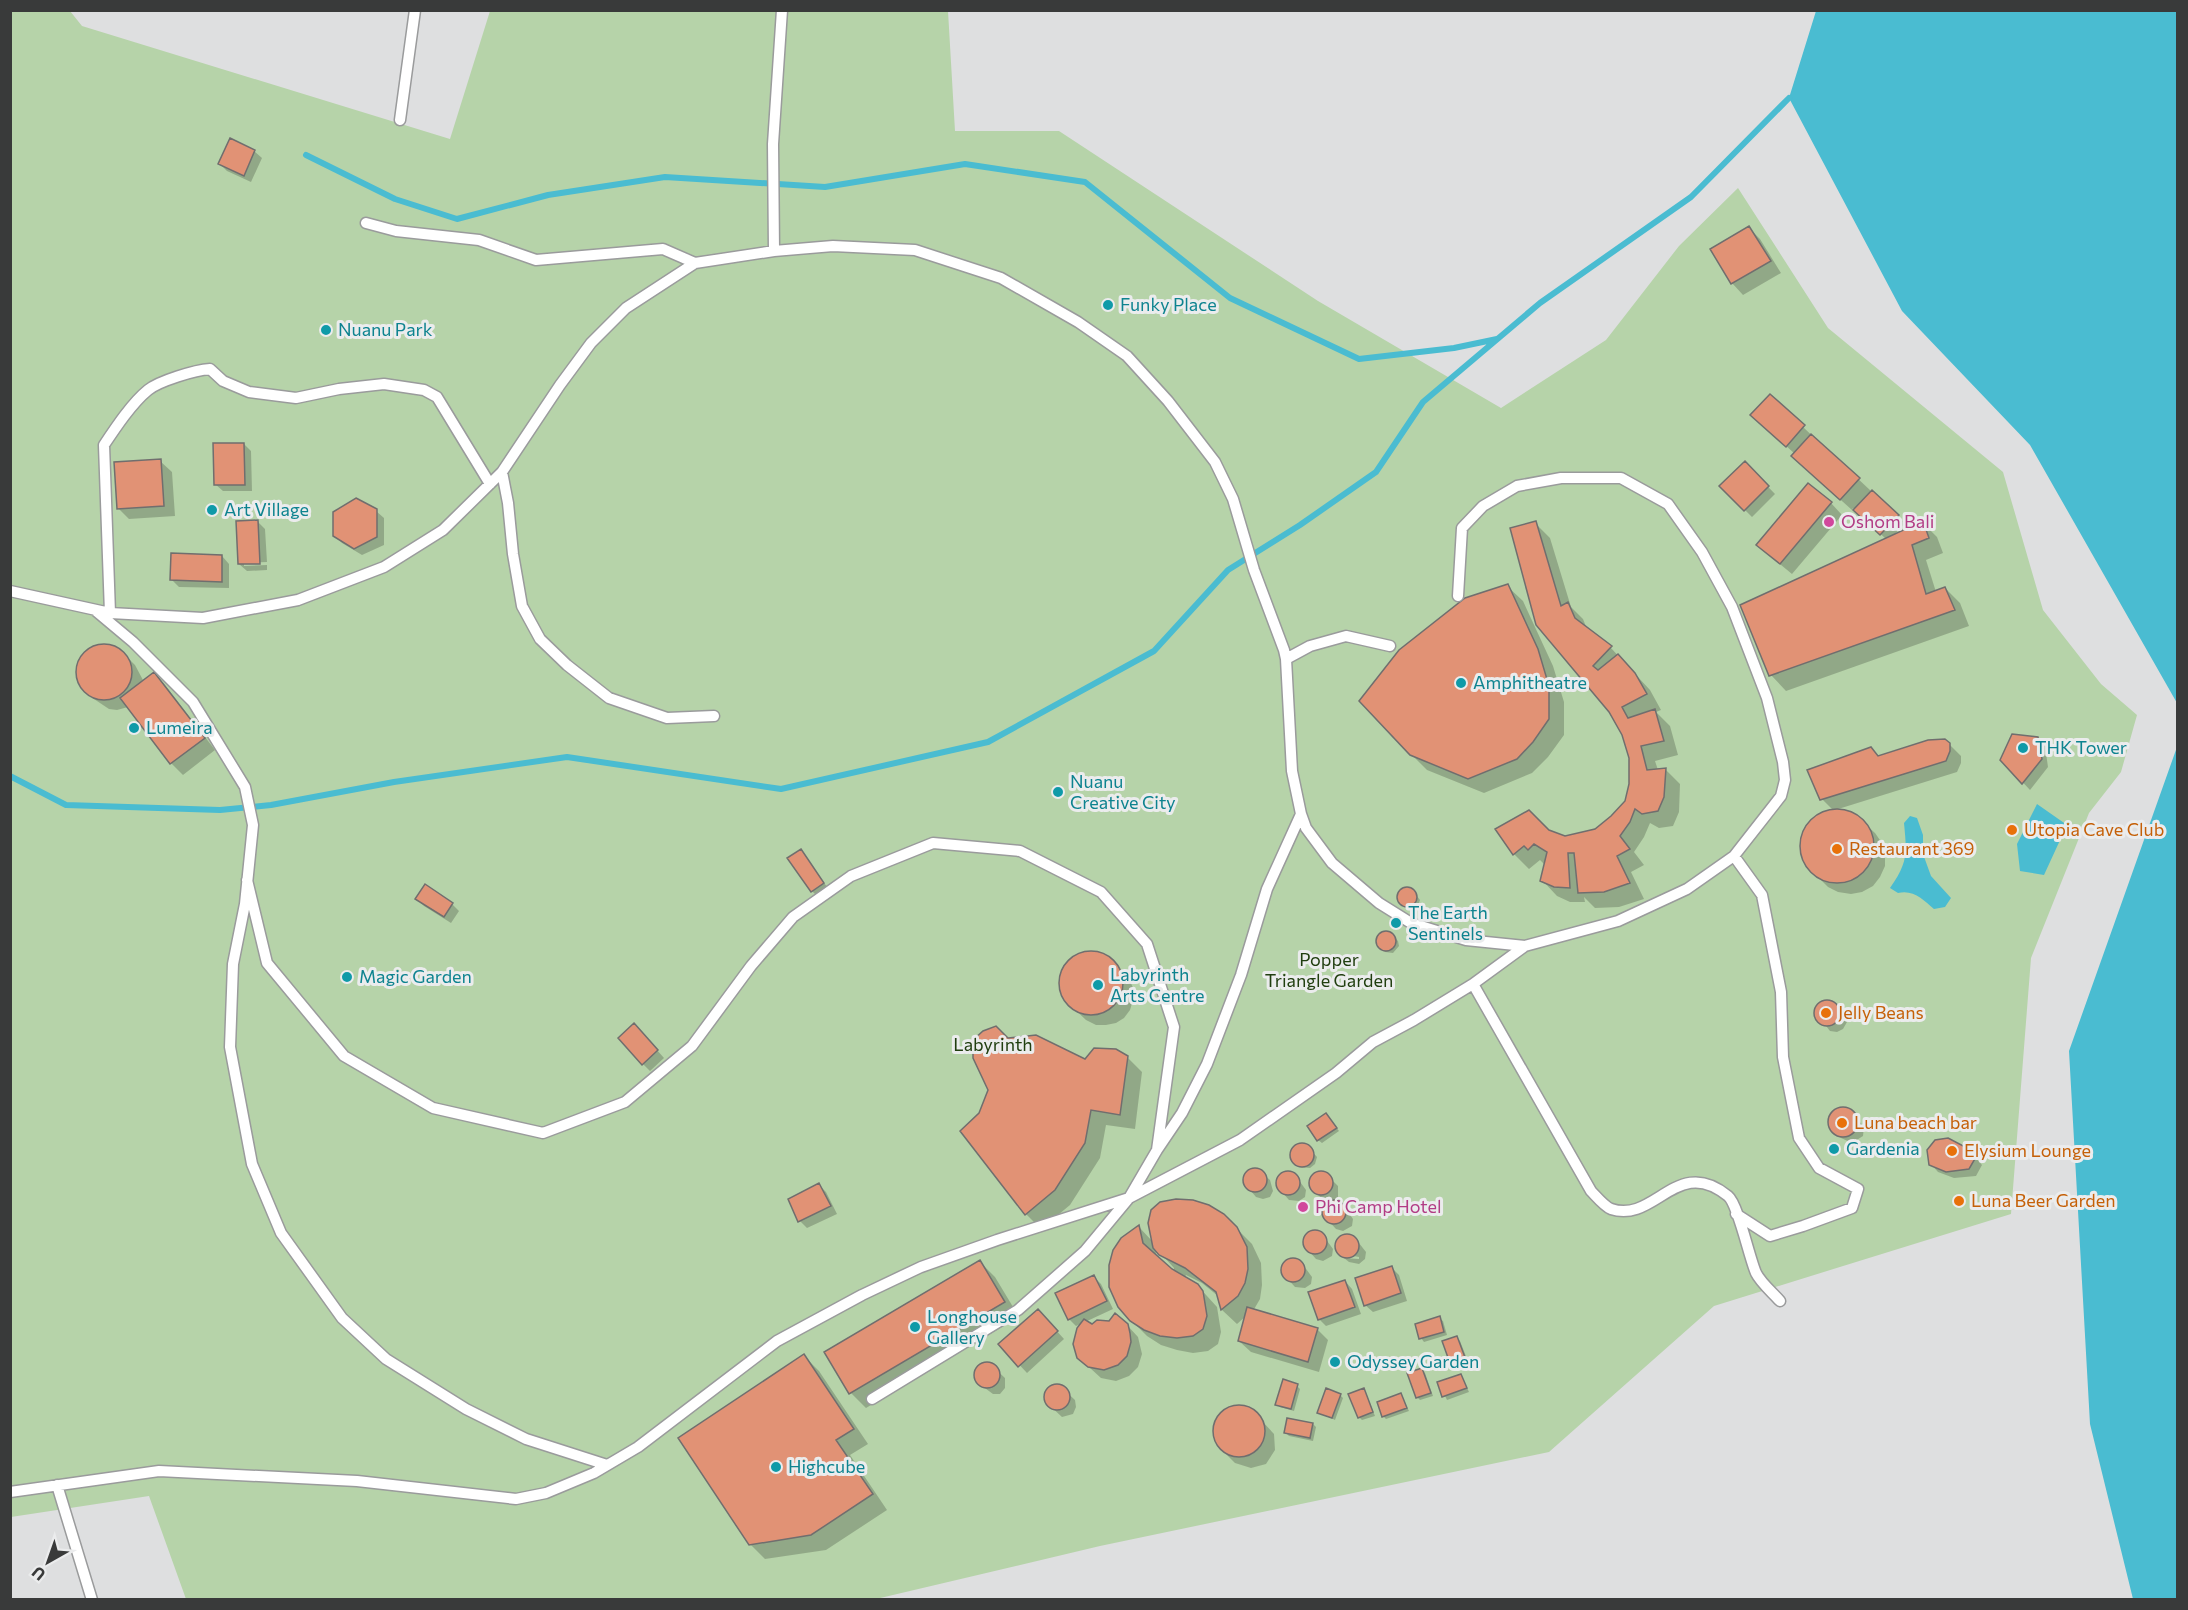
<svg xmlns="http://www.w3.org/2000/svg" width="2188" height="1610" font-family="Commissioner,sans-serif">
  <style>
    .green { fill: #b6d3a9 }
    .water { fill: #4abcd1 }
    .shadow { fill: #0003; fill-rule: evenodd }
    .lines { fill: none; stroke-linecap: round; stroke-linejoin: round }
    .stream { stroke: #4abcd1; stroke-width: 6 }
    .building { fill: #e19275; stroke: #706e6e; stroke-width: 1.5 }
    .service-casing { stroke: #9a9b9c; stroke-width: 13 }
    .service { stroke: #fff; stroke-width: 10 }
    .culture-dot { fill: #0f9aa8; stroke: #ebeced; stroke-width: 2 }
    .hotel-dot { fill: #d1479c; stroke: #ebeced; stroke-width: 2 }
    .food-dot { fill: #e8710a; stroke: #ebeced; stroke-width: 2 }
    .labels { text-anchor: middle; stroke-width: 6; stroke-linejoin: round; paint-order: stroke }
    .culture-label { font-size: 18px; fill: #0d838f; stroke: #ebeced; text-anchor: start }
    .hotel-label { font-size: 18px; fill: #b23c85; stroke: #ebeced; text-anchor: start }
    .food-label { font-size: 18px; fill: #c56008; stroke: #ebeced; text-anchor: start }
    .park-label { font-size: 18px; fill: #203e0f; stroke: #ebeced }
  </style>
  <rect width="100%" height="100%" fill="#dedfe0"/>
  <path class="green" d="M10,11H70L82,26L450,139L490,11H948L955,131H1059L1318,301L1501,408L1606,340L1679,246L1738,188L1828,328L2003,472L2043,610L2101,684L2137,715L2121,772L2089,813L2031,958L2011,1214L1714,1306L1549,1452L1100,1546L876,1599H186L149,1496L11,1517Z"/>
  <path class="water" d="M1816,11H2177V703L2030,445L1902,311L1789,98Z
    M2177,747V1599H2133L2090,1424L2069,1051Z
    M2037,804L2067,825L2044,875L2020,871L2017,844Z
    M1910,816L1917,818L1923,835V854L1931,876L1951,898L1945,907L1934,909C1924,900 1913,889 1898,893L1890,888C1908,862 1907,854 1904,823Z"/>
  <path class="shadow" d="M254,151L262,158L251,182L227,171L220,164Z
    M1749,228L1760,239L1781,273L1743,295L1732,283Z
    M1770,396L1905,523L1894,535L1922,522L1937,537L1943,553L1926,560L1936,592L1945,588L1960,603L1969,626L1786,691L1771,675L1886,539L1853,508L1852,510L1804,467L1795,454L1760,422Z
    M244,444L251,451L252,491H223L215,484Z
    M160,461L172,472L175,516L129,519L118,508Z
    M1745,463L1775,494L1752,517L1721,486Z
    M1831,503L1842,515L1792,574L1770,556Z
    M376,511L384,518V545L362,555L342,543L334,535Z
    M258,522L265,529L267,562L244,563V566L267,565V570L247,571L239,564Z
    M1535,523L1550,538L1571,607L1583,619L1587,629L1611,648L1650,690L1661,710L1656,712L1670,726L1678,755L1655,761L1658,770L1665,769L1680,784L1679,812L1673,826L1659,828L1650,823L1644,837L1634,852L1644,865L1631,872L1644,899L1619,907L1595,908L1584,897L1585,902H1570L1557,896L1542,880L1547,861L1544,864L1540,860L1529,869L1514,854L1497,829L1549,831L1565,837L1596,830L1612,818L1626,802L1631,784V758L1623,734L1610,711L1537,624Z
    M222,556L229,564V588L179,587L172,580Z
    M1507,586L1523,601L1553,666L1564,702V735L1548,757L1532,773L1484,793L1427,770L1411,754Z
    M99,645L116,648L123,653L135,665L144,682L154,674L165,685L215,750L183,775L171,763L128,707L117,710L109,709L94,699L82,687L77,670L79,662L91,648Z
    M2037,738L2045,746L2048,767L2030,790L2002,760Z
    M1949,744L1961,756V763L1957,772L1835,810L1854,814L1875,833L1882,843L1885,854V866L1880,877L1873,886L1862,892L1851,894L1838,892L1828,887L1807,866L1802,855L1801,843L1804,832L1810,822L1820,815L1833,810L1822,799L1871,749L1880,757Z
    M800,850L830,891L819,898L812,891Z
    M1405,888L1413,891L1420,900L1418,906L1413,909H1408L1398,900L1400,891Z
    M417,899L452,904L459,911L451,923L424,906Z
    M1384,932L1390,933L1398,941L1399,946L1393,953L1385,952L1377,941L1379,935Z
    M1084,953H1094L1104,955L1112,960L1130,981L1134,990L1133,1000L1130,1010L1124,1018L1116,1023L1106,1025H1096L1086,1020L1067,1002L1063,993L1061,983L1062,973L1067,964L1074,957Z
    M1827,1001L1835,1004L1843,1012L1847,1022L1843,1029L1837,1032L1830,1031L1816,1013L1820,1004Z
    M641,1032L664,1058L650,1071L643,1064Z
    M1008,1040L1086,1060L1127,1057L1142,1072L1135,1129L1106,1125L1100,1158L1070,1205L1041,1229L1026,1214L980,1113Z
    M1844,1108L1852,1112L1864,1127L1863,1136L1852,1143L1841,1138L1833,1130L1830,1122L1835,1111Z
    M1329,1118L1339,1131L1322,1143L1318,1140Z
    M1299,1144L1306,1145L1317,1157L1315,1164L1310,1168L1299,1167L1291,1155L1293,1148Z
    M1970,1151L1982,1165L1976,1176L1954,1178L1938,1172L1931,1164Z
    M1256,1170L1262,1173L1270,1180L1273,1191L1270,1197L1263,1199L1256,1197L1245,1184L1246,1174Z
    M1288,1172L1295,1175L1306,1190L1305,1197L1299,1201L1289,1200L1282,1192L1277,1183L1279,1177Z
    M1318,1173H1325L1338,1186V1197L1333,1201H1334L1322,1199L1310,1186L1312,1177Z
    M819,1185L826,1192L837,1214L807,1228L800,1221Z
    M1335,1202L1342,1204L1353,1219L1352,1226L1343,1231L1336,1229L1324,1216L1326,1206Z
    M1223,1215L1252,1244L1261,1263L1262,1285L1260,1299L1253,1311L1317,1329L1328,1340L1319,1372L1251,1352L1239,1341L1246,1316L1237,1324L1222,1310L1218,1296L1202,1283L1186,1275L1185,1277L1197,1285L1217,1307L1221,1332L1218,1344L1208,1351L1193,1353L1177,1350L1161,1345L1147,1336L1131,1320L1139,1227L1153,1242ZM1155,1247L1174,1268V1270L1157,1259Z
    M1315,1231L1322,1234L1333,1249L1332,1256L1323,1261L1316,1259L1309,1251L1304,1242L1306,1236Z
    M1348,1235L1355,1238L1366,1252L1365,1259L1359,1264L1349,1262L1344,1258L1359,1259V1257L1342,1254V1256L1337,1249L1339,1239Z
    M1290,1260L1301,1262L1312,1277L1311,1284L1305,1288L1295,1287L1283,1274L1285,1264Z
    M980,1262L995,1277L1019,1317L866,1408L851,1393L826,1353Z
    M1391,1267L1399,1275L1407,1301L1373,1312L1365,1305Z
    M1094,1277L1101,1284L1113,1309L1085,1322L1092,1326L1127,1325L1138,1337L1142,1354L1138,1367L1129,1376L1116,1381L1101,1378L1078,1357L1083,1323L1076,1326L1069,1319Z
    M1345,1281L1352,1289L1361,1314L1326,1326L1319,1319Z
    M1045,1318L1064,1339L1027,1373L1000,1344Z
    M1439,1318L1443,1321L1447,1335L1424,1342L1421,1338Z
    M1457,1338L1460,1341L1469,1364L1456,1368L1453,1365Z
    M804,1356L819,1371L868,1444L850,1455L887,1510L826,1550L765,1559L750,1544Z
    M991,1365L1005,1378V1388L1000,1394H993L978,1383L976,1372L980,1366Z
    M1421,1370L1425,1373L1433,1396L1420,1400L1417,1397Z
    M1461,1375L1469,1392L1447,1400L1439,1383Z
    M1297,1386L1300,1389L1294,1411L1280,1407L1277,1404Z
    M1061,1387L1075,1400L1076,1407L1073,1414L1062,1417L1048,1404L1045,1397L1051,1388Z
    M1363,1390L1366,1393L1375,1416L1362,1420L1359,1417Z
    M1340,1395L1343,1398L1335,1420L1319,1412Z
    M1401,1395L1409,1411L1386,1419L1383,1416Z
    M1235,1406L1251,1409L1274,1434L1275,1450L1266,1464L1251,1468L1235,1463L1223,1451L1214,1437L1216,1420L1228,1408Z
    M1313,1424L1316,1427L1313,1441L1289,1436L1286,1433Z"/>
  <g class="lines">
    <path class="stream" d="M306,155L395,199L457,219L548,195L665,177L825,187L965,164L1085,182L1230,298L1359,359L1454,348L1497,339
      M10,776L66,805L220,810L271,805L394,782L567,757L781,789L988,742L1154,651L1228,570L1300,525L1376,472L1423,402L1540,303L1691,197L1789,98"/>
  </g>
  <path class="building" d="M230,138L255,150L244,176L218,164Z
    M1749,226L1771,261L1731,284L1710,249Z
    M1770,394L1805,425L1786,447L1750,415Z
    M1811,434L1860,478L1840,500L1791,456Z
    M213,443H244L245,485H214Z
    M161,459L164,506L117,509L114,462Z
    M1745,461L1769,486L1744,511L1719,486Z
    M1808,483L1832,502L1780,564L1756,545Z
    M1872,490L1899,515L1880,535L1853,510Z
    M356,498L377,509V537L354,549L333,536V512Z
    M258,520L260,564H238L236,521Z
    M1536,521L1561,606L1568,602L1575,618L1612,646L1593,666L1598,670L1618,654L1635,673L1647,694L1622,707L1628,718L1655,709L1664,741L1641,746L1647,770L1666,768L1664,797L1658,811L1642,814L1635,809L1630,822L1620,836L1630,849L1617,856L1630,883L1604,892L1578,893L1574,853H1568L1570,888L1554,887L1540,881L1547,852L1534,844L1528,850L1524,846L1513,855L1495,829L1529,810L1549,830L1565,836L1595,829L1611,816L1625,801L1629,784V758L1622,735L1609,712L1536,625L1510,528Z
    M1923,521L1929,538L1912,545L1926,594L1945,587L1955,610L1769,676L1740,605Z
    M171,553L222,555V582L170,580Z
    M1508,584L1538,649L1549,686V719L1533,742L1517,759L1468,779L1410,755L1359,701L1399,650L1465,598Z
    M76 672a28 28 0 1 1 56 0a28 28 0 1 1-56 0Z
    M154,672L205,738L170,764L120,698Z
    M2012,734L2038,737L2042,759L2022,784L2000,760Z
    M1945,739L1950,743V751L1946,761L1820,800L1807,770L1871,747L1878,756L1928,740Z
    M1800 846a37 37 0 1 1 74 0a37 37 0 1 1-74 0Z
    M801,849L824,883L811,892L787,858Z
    M425,884L453,903L444,917L415,899Z
    M1397 897a10 10 0 1 1 20 0a10 10 0 1 1-20 0Z
    M1376 941a10 10 0 1 1 20 0a10 10 0 1 1-20 0Z
    M1059 983a32 32 0 1 1 64 0a32 32 0 1 1-64 0Z
    M1814 1013a13 13 0 1 1 26 0a13 13 0 1 1-26 0Z
    M634,1023L658,1050L642,1065L618,1038Z
    M996,1026L1008,1038L1036,1035L1085,1059L1094,1048L1116,1049L1128,1056L1120,1115L1091,1110L1085,1143L1055,1190L1025,1215L960,1131L979,1113L988,1090L973,1058V1040L983,1031Z
    M1828 1122a15 15 0 1 1 30 0a15 15 0 1 1-30 0Z
    M1326,1113L1337,1128L1317,1141L1307,1126Z
    M1948,1138L1971,1150L1976,1157L1969,1169L1946,1172L1929,1165L1927,1150L1935,1140Z
    M1290 1155a12 12 0 1 1 24 0a12 12 0 1 1-24 0Z
    M1243 1180a12 12 0 1 1 24 0a12 12 0 1 1-24 0Z
    M1309 1183a12 12 0 1 1 24 0a12 12 0 1 1-24 0Z
    M1276 1183a12 12 0 1 1 24 0a12 12 0 1 1-24 0Z
    M819,1183L831,1206L798,1222L788,1199Z
    M1176,1199L1193,1200L1209,1205L1224,1214L1237,1227L1247,1247L1248,1269L1245,1283L1238,1296L1221,1310L1216,1292L1185,1268L1159,1255L1153,1248L1148,1223L1151,1210L1160,1202Z
    M1322 1212a12 12 0 1 1 24 0a12 12 0 1 1-24 0Z
    M1139,1225L1143,1243L1172,1269L1198,1284L1203,1291L1207,1316L1203,1329L1193,1336L1177,1338L1160,1336L1144,1330L1130,1321L1118,1307L1109,1287V1265L1113,1250L1121,1238Z
    M1303 1242a12 12 0 1 1 24 0a12 12 0 1 1-24 0Z
    M1335 1246a12 12 0 1 1 24 0a12 12 0 1 1-24 0Z
    M1281 1270a12 12 0 1 1 24 0a12 12 0 1 1-24 0Z
    M980,1260L1005,1302L849,1394L824,1352Z
    M1392,1266L1401,1293L1364,1306L1355,1278Z
    M1094,1275L1107,1301L1068,1320L1055,1293Z
    M1345,1280L1355,1307L1318,1320L1308,1292Z
    M1247,1307L1318,1328L1308,1362L1238,1341Z
    M1038,1309L1058,1331L1018,1367L998,1344Z
    M1115,1313L1128,1324L1130,1333L1131,1342L1127,1356L1118,1365L1104,1370L1088,1367L1077,1358L1073,1344L1077,1328L1084,1319L1092,1324L1097,1320L1109,1321Z
    M1440,1316L1444,1332L1419,1339L1415,1324Z
    M1457,1336L1466,1360L1451,1366L1442,1341Z
    M804,1354L854,1429L836,1440L873,1494L811,1535L749,1545L678,1438Z
    M974 1375a13 13 0 1 1 26 0a13 13 0 1 1-26 0Z
    M1422,1368L1431,1393L1416,1398L1407,1373Z
    M1461,1374L1467,1388L1442,1397L1437,1382Z
    M1283,1379L1298,1384L1291,1409L1275,1405Z
    M1044 1397a13 13 0 1 1 26 0a13 13 0 1 1-26 0Z
    M1326,1388L1341,1394L1332,1418L1317,1413Z
    M1364,1388L1373,1412L1358,1418L1348,1394Z
    M1401,1393L1407,1408L1382,1417L1377,1402Z
    M1213 1431a26 26 0 1 1 52 0a26 26 0 1 1-52 0Z
    M1287,1418L1313,1423L1310,1438L1284,1433Z"/>
  <g class="lines">
    <g class="service-casing">
      <path id="service" d="M400,120L415,10
        M366,223L396,231L479,240L536,260L663,249L695,263
        M774,251L773,144L782,10
        M502,472L508,503L513,554L522,606L540,639L567,665L609,698L667,718L714,716
        M10,591L110,613L203,618L298,600L384,567L443,530L502,472L560,385L591,343L626,308L695,263L774,251L833,246L915,250L1001,278L1078,322L1127,356L1168,401L1215,462L1233,499L1254,570L1284,650L1286,659L1292,771L1301,814L1306,828L1332,863L1379,903L1411,923L1466,940L1525,946
        M96,611L133,642L193,702L245,787L253,825L245,904L233,964L230,1047L252,1164L281,1233L342,1318L386,1359L466,1409L526,1439L607,1465
        M110,613L104,445C116,427 132,403 148,390C159,381 195,370 210,369L223,381L249,392L296,398L339,389L384,384L424,390L437,397L490,484
        M1286,659L1310,646L1346,636L1390,646
        M1734,856L1762,895L1781,992L1783,1057L1799,1138L1819,1168L1858,1189L1852,1208L1803,1226L1770,1236L1736,1214
        M247,880L267,963L344,1056L433,1108L543,1133L625,1102L692,1046L751,966L793,917L851,876L933,843L1020,851L1101,892L1147,944L1174,1027L1157,1150
        M1473,984L1591,1191C1596,1196 1604,1206 1611,1209C1655,1224 1677,1154 1728,1196C1738,1204 1749,1257 1756,1273C1761,1283 1772,1292 1780,1301
        M872,1399L1018,1310L1085,1251L1129,1198L1157,1150L1182,1113L1207,1064L1241,975L1267,889L1301,814
        M57,1485L92,1600
        M10,1492L159,1471L357,1481L516,1499L546,1493L594,1473L638,1447L777,1341L862,1295L921,1267L997,1240L1129,1198L1240,1140L1336,1073L1373,1042L1414,1020L1473,984L1525,946L1618,921L1687,889L1734,856L1781,796L1785,780L1783,762L1767,698L1732,607L1702,552L1668,504L1621,478H1561L1517,486L1483,506L1462,528L1458,596"/>
    </g>
    <use href="#service" class="service"/>
  </g>
  <g class="culture-dot">
    <circle cx="1108" cy="305" r="6"/>
    <circle cx="326" cy="330" r="6"/>
    <circle cx="212" cy="510" r="6"/>
    <circle cx="1461" cy="683" r="6"/>
    <circle cx="134" cy="728" r="6"/>
    <circle cx="2023" cy="748" r="6"/>
    <circle cx="1058" cy="792" r="6"/>
    <circle cx="1396" cy="923" r="6"/>
    <circle cx="347" cy="977" r="6"/>
    <circle cx="1098" cy="985" r="6"/>
    <circle cx="1834" cy="1149" r="6"/>
    <circle cx="915" cy="1327" r="6"/>
    <circle cx="1335" cy="1362" r="6"/>
    <circle cx="776" cy="1467" r="6"/>
  </g>
  <g class="hotel-dot">
    <circle cx="1829" cy="522" r="6"/>
    <circle cx="1303" cy="1207" r="6"/>
  </g>
  <g class="food-dot">
    <circle cx="2012" cy="830" r="6"/>
    <circle cx="1837" cy="849" r="6"/>
    <circle cx="1826" cy="1013" r="6"/>
    <circle cx="1842" cy="1123" r="6"/>
    <circle cx="1952" cy="1151" r="6"/>
    <circle cx="1959" cy="1201" r="6"/>
  </g>
  <g class="labels">
    <g class="culture-label">
      <text x="1120" y="311">Funky Place</text>
      <text x="338" y="336">Nuanu Park</text>
      <text x="224" y="516">Art Village</text>
      <text x="1473" y="689">Amphitheatre</text>
      <text x="146" y="734">Lumeira</text>
      <text x="2035" y="754">THK Tower</text>
      <text x="1070" y="788">Nuanu<tspan x="1070" dy="21">Creative City</tspan></text>
      <text x="1408" y="919">The Earth<tspan x="1408" dy="21">Sentinels</tspan></text>
      <text x="1110" y="981">Labyrinth<tspan x="1110" dy="21">Arts Centre</tspan></text>
      <text x="359" y="983">Magic Garden</text>
      <text x="1846" y="1155">Gardenia</text>
      <text x="927" y="1323">Longhouse<tspan x="927" dy="21">Gallery</tspan></text>
      <text x="1347" y="1368">Odyssey Garden</text>
      <text x="788" y="1473">Highcube</text>
    </g>
    <g class="hotel-label">
      <text x="1841" y="528">Oshom Bali</text>
      <text x="1315" y="1213">Phi Camp Hotel</text>
    </g>
    <g class="food-label">
      <text x="2024" y="836">Utopia Cave Club</text>
      <text x="1849" y="855">Restaurant 369</text>
      <text x="1838" y="1019">Jelly Beans</text>
      <text x="1854" y="1129">Luna beach bar</text>
      <text x="1964" y="1157">Elysium Lounge</text>
      <text x="1971" y="1207">Luna Beer Garden</text>
    </g>
    <g class="park-label">
      <text x="1329" y="966">Popper<tspan x="1329" dy="21">Triangle Garden</tspan></text>
      <text x="993" y="1051">Labyrinth</text>
    </g>
  </g>
  <rect width="2188" height="1610" fill="none" stroke="#393a3a" stroke-width="24"/>
  <g transform="translate(48 1562) rotate(220)" stroke="#ebeced" stroke-width="4.5" paint-order="stroke">
  <path d="M0-4.5L10 22L0 15L-10 22Z" fill="#393a3a"/>
  <text y="-9" font-size="16" font-weight="bold" text-anchor="middle" fill="#393a3a">U</text>
  </g>
</svg>
